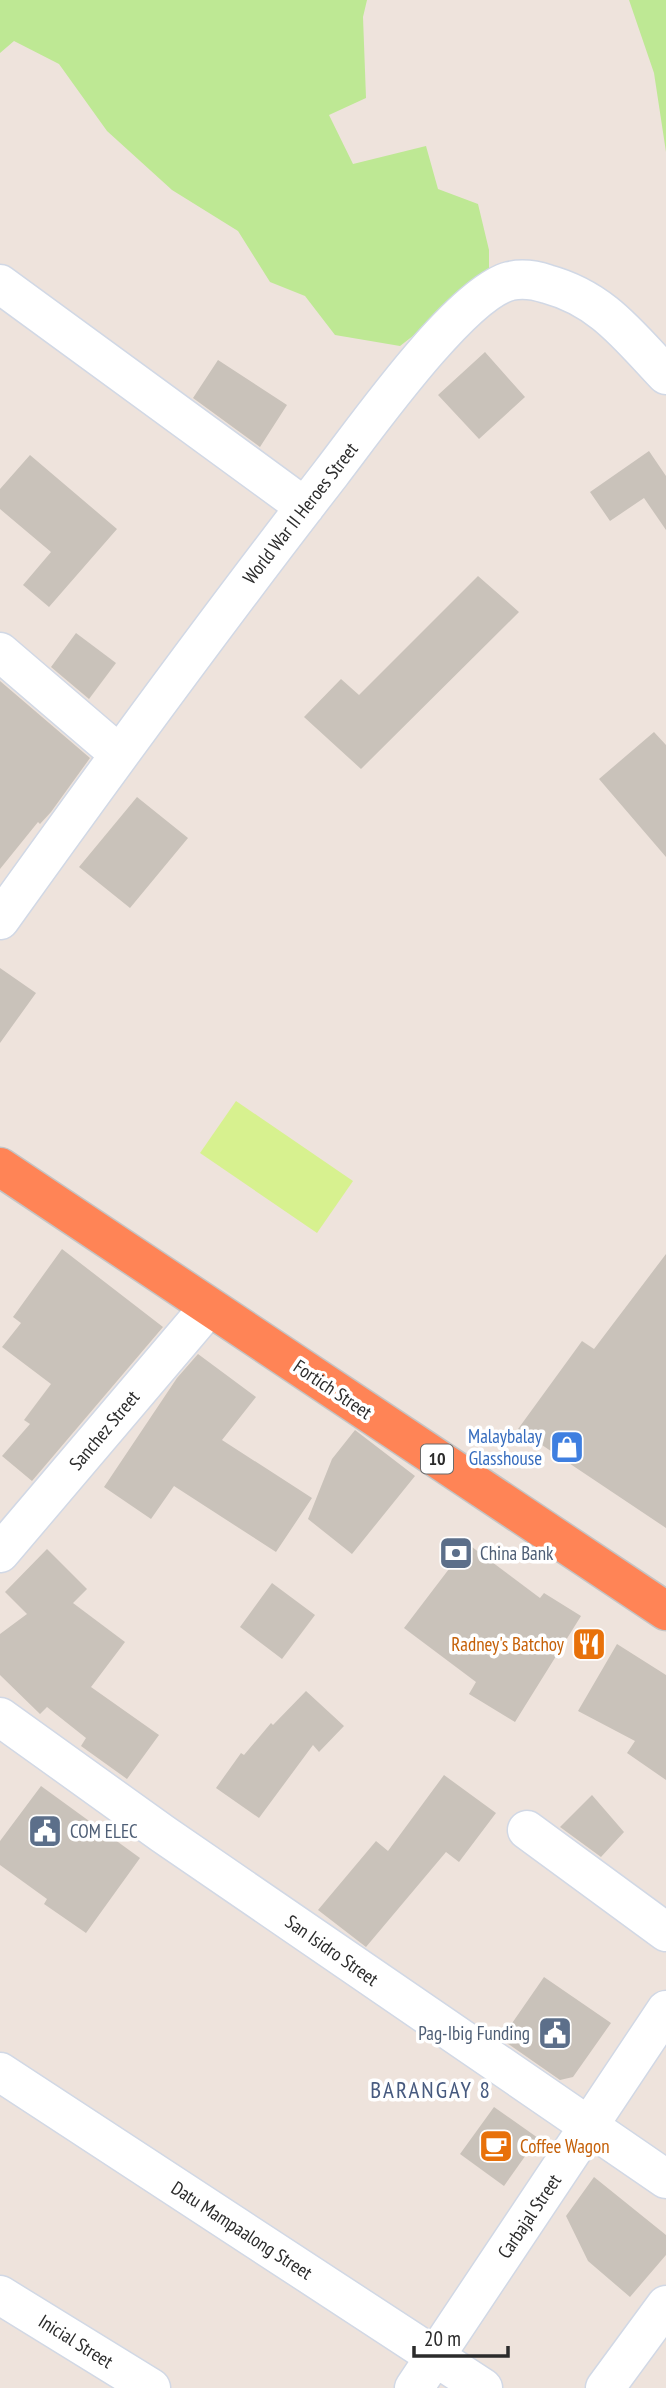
<svg xmlns="http://www.w3.org/2000/svg" width="666" height="2388" font-family="'PT Sans Narrow',sans-serif">
  <style>
    .green { fill: #bee894 }
    .pitch { fill: #d7f18f }
    .building { fill: #c9c2ba }
    .lines { fill: none; stroke-linecap: round; stroke-linejoin: round }
    .minor-casing { stroke: #d1d8e5; stroke-width: 41 }
    .highway-casing { stroke: #c4c4c4; stroke-width: 41 }
    .minor { stroke: #fff; stroke-width: 38 }
    .highway { stroke: #ff8456; stroke-width: 38 }
    .labels { text-anchor: middle; stroke-width: 7; stroke-linejoin: round; paint-order: stroke }
    .shield { fill: #fff; stroke: #6b6b6b; stroke-width: 2 }
    .shield-label { font-size: 18px; font-weight: bold; fill: #2b2b2b }
    .street-label { font-size: 19px; fill: #2b2b2b; stroke: #fff }
    .shop-label { font-size: 19px; fill: #366cbe; stroke: #fff; text-anchor: end }
    .service-label { font-size: 19px; fill: #4e5e75; stroke: #fff; text-anchor: start }
    .food-label { font-size: 19px; fill: #c56008; stroke: #fff; text-anchor: end }
    .quarter-label { font-size: 23px; letter-spacing: 2px; fill: #475a7f; stroke: #fff }
  </style>
  <rect width="100%" height="100%" fill="#eee3dc"/>
  <path class="green" d="M0,0H367L363,17L366,98L329,115L353,164L426,146L438,189L478,204L489,250V284L450,307L400,346L335,335L305,296L270,282L238,231L172,190L107,131L59,64L14,41L0,53Z
    M629,0H666V152L654,73Z"/>
  <path class="pitch" d="M236,1101L353,1181L317,1233L200,1153Z"/>
  <path class="building" d="M485,352L525,397L479,439L438,395Z
    M218,360L287,405L260,447L193,398Z
    M649,451L666,476V530L644,498L610,521L590,492Z
    M30,455L117,529L49,607L23,585L51,552L0,509V489Z
    M478,576L519,612L361,769L304,717L341,679L359,695Z
    M76,633L116,663L89,699L51,667Z
    M0,681L90,758L51,812L40,824L38,822L0,869Z
    M654,732L666,745V857L599,779Z
    M137,797L188,838L130,908L79,867Z
    M0,968L36,993L0,1043Z
    M62,1249L163,1327L32,1481L2,1456L30,1424L24,1420L51,1384L2,1347L21,1323L13,1317Z
    M666,1254V1528L518,1429L582,1341L594,1349Z
    M198,1354L256,1397L222,1440L312,1498L276,1552L174,1486L151,1519L104,1487L177,1378Z
    M355,1430L415,1476L352,1554L308,1519L332,1459Z
    M468,1544L540,1598L544,1593L581,1616L515,1722L469,1694L476,1682L404,1628Z
    M47,1549L87,1589L73,1603L125,1642L91,1687L159,1735L127,1779L81,1746L86,1738L47,1707L40,1714L0,1675V1634L27,1614L5,1592Z
    M272,1583L315,1615L282,1659L240,1627Z
    M617,1644L666,1675V1780L627,1753L635,1741L578,1711Z
    M306,1691L344,1726L319,1752L313,1745L259,1818L216,1788L241,1753L244,1755L271,1723L273,1725Z
    M444,1775L496,1813L459,1862L446,1852L366,1947L318,1910L376,1841L388,1851Z
    M41,1786L140,1858L86,1933L44,1904L47,1899L0,1865V1841Z
    M592,1795L624,1832L601,1857L560,1827Z
    M544,1977L611,2023L573,2077L560,2080L501,2039Z
    M494,2107L538,2138L504,2186L460,2154Z
    M594,2177L666,2235V2255L630,2297L588,2261L566,2216Z"/>
  <g class="lines">
    <g class="minor-casing">
      <path id="minor" d="M0,284L305,507
        M0,652L119,754
        M0,920C108,769 217,620 331,473C365,429 460,294 510,281C523,278 535,280 547,284C602,299 628,335 666,375
        M0,1553L209,1307
        M0,1717L163,1834L666,2179
        M527,1830L666,1932
        M0,2072L483,2388
        M0,2295L151,2388
        M414,2388L666,2010
        M605,2388L666,2305"/>
    </g>
    <g class="highway-casing">
      <path id="highway" d="M0,1167L666,1611"/>
    </g>
    <use href="#minor" class="minor"/>
    <use href="#highway" class="highway"/>
  </g>
  <defs>
    <g id="shop-square" transform="scale(1.75)"><rect x="-9" y="-9" width="18" height="18" rx="4" fill="#3f7fe0" stroke="#fff"/><path d="M-5-2.5h2.3a2.7 3.5 0 0 1 5.4 0H5L5.5 6h-11ZM-1.5-2.5h3a1.5 2.3 0 0 0-3 0Z" fill="#fff"/></g>
    <g id="bank-square" transform="scale(1.75)"><rect x="-9" y="-9" width="18" height="18" rx="4" fill="#5c6f8a" stroke="#fff"/><path d="M-6-4H6V4H-6ZM0-2.3a2.3 2.3 0 1 0 0 4.6a2.3 2.3 0 1 0 0-4.6Z" fill="#fff"/></g>
    <g id="restaurant-square" transform="scale(1.75)"><rect x="-9" y="-9" width="18" height="18" rx="4" fill="#e8710a" stroke="#fff"/><path d="M-5-6h1v4h1v-4h1v4h1v-4h1v5L-1.5 .5V6h-2V.5L-5-1ZM5-6V6H3V1.5H1.5Q1.5-4 5-6Z" fill="#fff"/></g>
    <g id="civic-square" transform="scale(1.75)"><rect x="-9" y="-9" width="18" height="18" rx="4" fill="#5c6f8a" stroke="#fff"/><path d="M-.6-6.5H3V-4.5H.6V-3L4-1V1h2V6H-6V1h2V-1L-.6-3ZM-1.2 2.5V6h2.4V2.5Z" fill="#fff"/></g>
    <g id="cafe-square" transform="scale(1.75)"><rect x="-9" y="-9" width="18" height="18" rx="4" fill="#e8710a" stroke="#fff"/><path d="M-5.5-4.5H6V0H3Q3 3.5 0 3.5H-2.5Q-5.5 3.5-5.5 0ZM3-3.2v2h1.7v-2ZM-6 4.5H4V6H-6Z" fill="#fff"/></g>
  </defs>
  <g fill-rule="evenodd">
    <use href="#shop-square" x="567" y="1447"/>
    <use href="#bank-square" x="456" y="1553"/>
    <use href="#restaurant-square" x="589" y="1644"/>
    <use href="#civic-square" x="45" y="1831"/>
    <use href="#civic-square" x="555" y="2033"/>
    <use href="#cafe-square" x="496" y="2146"/>
  </g>
  <g class="labels">
    <rect class="shield" x="421" y="1444.5" width="32" height="29" rx="5"/>
    <g class="shield-label">
      <text x="437" y="1465">10</text>
    </g>
    <g class="street-label">
      <text transform="translate(300 513) rotate(-52)" y="7">World War II Heroes Street</text>
      <text transform="translate(333 1389) rotate(34)" y="7">Fortich Street</text>
      <text transform="translate(104 1430) rotate(-50)" y="7">Sanchez Street</text>
      <text transform="translate(332 1950) rotate(35)" y="7">San Isidro Street</text>
      <text transform="translate(529 2216) rotate(-56)" y="7">Carbajal Street</text>
      <text transform="translate(242 2230) rotate(33)" y="7">Datu Mampaalong Street</text>
      <text transform="translate(76 2341) rotate(32)" y="7">Inicial Street</text>
    </g>
    <g class="shop-label">
      <text x="542" y="1443">Malaybalay<tspan x="542" dy="22">Glasshouse</tspan></text>
    </g>
    <g class="service-label">
      <text x="480" y="1560">China Bank</text>
      <text x="70" y="1838">COM ELEC</text>
      <text x="530" y="2040" text-anchor="end">Pag-Ibig Funding</text>
    </g>
    <g class="food-label">
      <text x="564" y="1651">Radney's Batchoy</text>
      <text x="520" y="2153" text-anchor="start">Coffee Wagon</text>
    </g>
    <g class="quarter-label">
      <text x="431" y="2098">BARANGAY 8</text>
    </g>
  </g>
  <path d="M414 2346v10h94v-10" fill="none" stroke="#2b2b2b" stroke-width="3.5"/>
  <text x="424" y="2346" font-size="21" fill="#2b2b2b" stroke="#ffffff" stroke-width="5" paint-order="stroke">20 m</text>
</svg>
